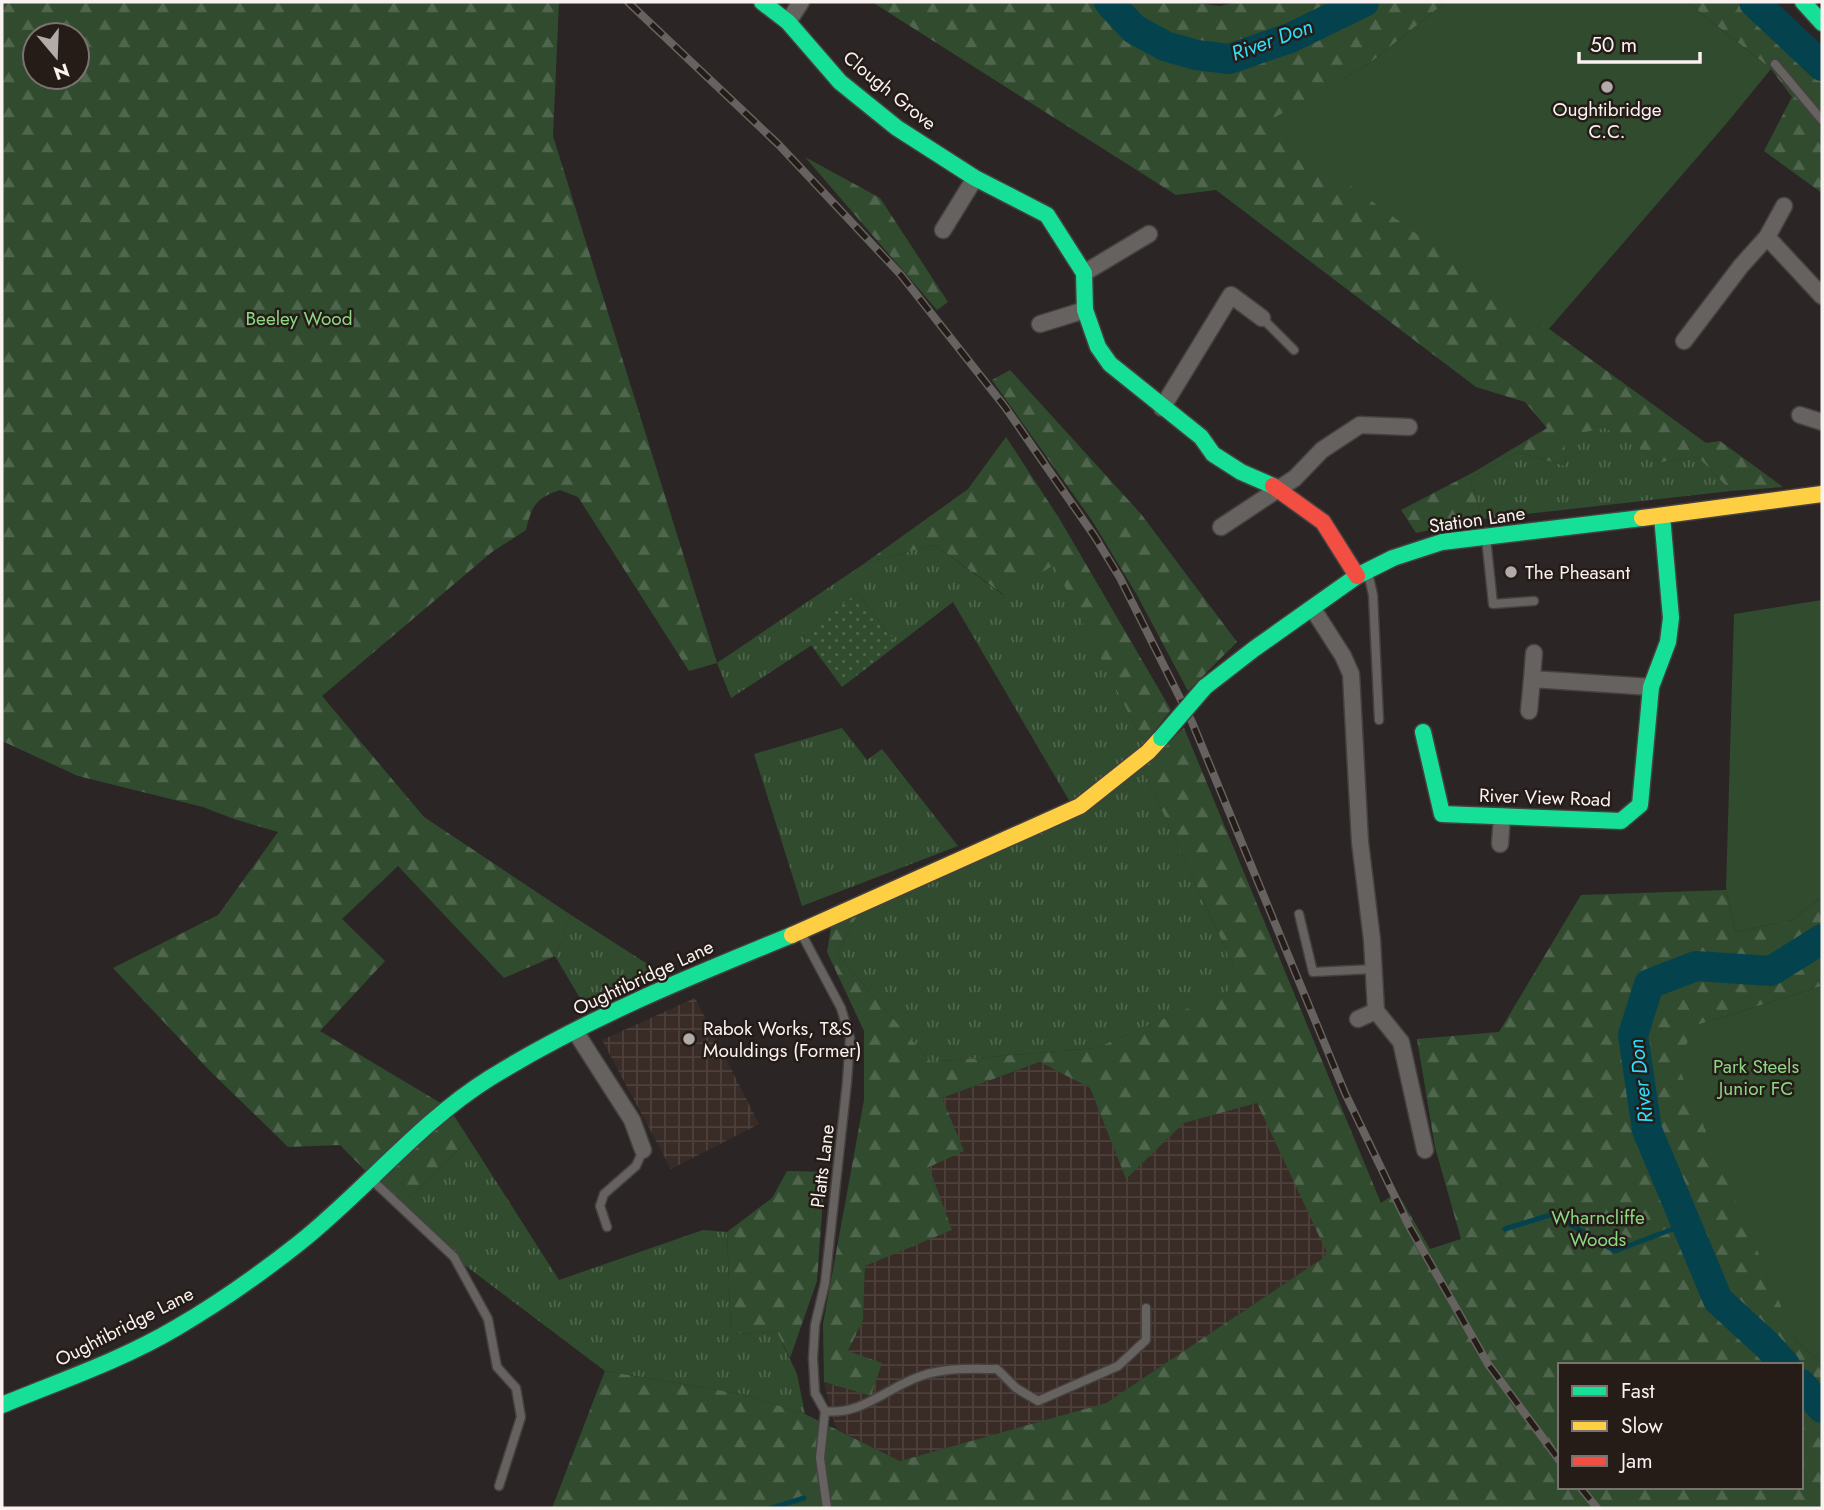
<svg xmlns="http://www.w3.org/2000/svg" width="1824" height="1510" font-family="Jost,sans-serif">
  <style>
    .industrial { fill: url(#industrial-grid) }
    .grass { fill: url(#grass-tufts) }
    .forest { fill: url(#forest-firs); fill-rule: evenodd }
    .park { fill: #314b2e }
    .garden { fill: url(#garden-dots) }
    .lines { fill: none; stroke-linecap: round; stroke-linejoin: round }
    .stream { stroke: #04434e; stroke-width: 5 }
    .river { stroke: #04434e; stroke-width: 30 }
    .lane-casing { stroke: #454140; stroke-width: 11 }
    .street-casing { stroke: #454140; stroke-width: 19 }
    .fast-casing { stroke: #454140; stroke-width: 19 }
    .slow-casing { stroke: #454140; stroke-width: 19 }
    .jam-casing { stroke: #454140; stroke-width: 19 }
    .lane { stroke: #666260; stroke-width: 8 }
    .street { stroke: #666260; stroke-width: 16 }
    .fast { stroke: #16e098; stroke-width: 16 }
    .slow { stroke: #ffcf43; stroke-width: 16 }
    .jam { stroke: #f24e42; stroke-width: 16 }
    .rail-casing { stroke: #666260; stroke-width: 8 }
    .rail { stroke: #251c18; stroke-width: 5; stroke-dasharray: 16; stroke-linecap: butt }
    .fast-bridge-casing { stroke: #454140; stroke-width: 19; stroke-linecap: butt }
    .fast-bridge { stroke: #16e098; stroke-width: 16 }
    .poi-dot { fill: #b1aba9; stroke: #251c18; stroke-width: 2.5 }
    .labels { text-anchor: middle; stroke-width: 5; stroke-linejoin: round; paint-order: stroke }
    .street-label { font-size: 19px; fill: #f9f2f0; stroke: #251c18 }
    .poi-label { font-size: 19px; fill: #f9f2f0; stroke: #251c18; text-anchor: start }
    .park-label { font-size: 19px; fill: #8bd783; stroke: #251c18 }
    .water-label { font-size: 21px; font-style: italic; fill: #30ddfd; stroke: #251c18 }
  </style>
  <defs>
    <pattern id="industrial-grid" width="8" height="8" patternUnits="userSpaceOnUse" patternTransform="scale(1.75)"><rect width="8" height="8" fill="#392b26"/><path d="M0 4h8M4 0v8" fill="none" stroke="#4d403b"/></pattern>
    <pattern id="grass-tufts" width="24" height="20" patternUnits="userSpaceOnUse" patternTransform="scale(1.75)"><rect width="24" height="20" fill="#314b2e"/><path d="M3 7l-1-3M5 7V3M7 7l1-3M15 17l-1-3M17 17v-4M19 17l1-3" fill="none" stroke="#50654d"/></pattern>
    <pattern id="forest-firs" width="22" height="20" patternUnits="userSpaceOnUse" patternTransform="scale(1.75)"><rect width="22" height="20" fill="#314b2e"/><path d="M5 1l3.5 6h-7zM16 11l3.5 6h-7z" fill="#50654d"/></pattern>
    <pattern id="garden-dots" width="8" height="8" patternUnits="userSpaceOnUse" patternTransform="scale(1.75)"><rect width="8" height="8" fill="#314b2e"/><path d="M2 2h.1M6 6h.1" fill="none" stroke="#50654d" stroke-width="1.8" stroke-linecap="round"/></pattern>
  </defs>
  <rect width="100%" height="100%" fill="#2b2625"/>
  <path class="industrial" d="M695,998L759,1124L671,1169L602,1040Z
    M1041,1062L1090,1088L1126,1178L1184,1123L1257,1103L1328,1253L1323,1258L1106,1403L900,1461L836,1429L824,1382L871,1396L848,1351L863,1320L865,1266L951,1229L928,1166L942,1098Z"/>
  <path class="grass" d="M1605,427L1661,462L1698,457L1731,491L1482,519L1470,479L1517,452L1566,466L1564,436Z
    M935,545L1003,595L1054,564L1144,744L1070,802L953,602L897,645L858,593L802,634L812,645L731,698L717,663L865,563Z
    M842,728L867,760L882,749L958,846L802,906L754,754Z
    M1142,767L1233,965L1229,991L1096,1048L931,1062L837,954L859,912Z
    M571,915L663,974L587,1010L555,956Z
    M469,1139L559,1280L703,1230L727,1232L731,1334L777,1332L797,1374L805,1414L747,1395L605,1371L454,1257L400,1206Z"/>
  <path class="forest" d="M2,2H559L553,136L717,663L689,671L578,497L560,490C536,498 532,505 526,530L492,552L322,696L424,817L571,915L555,956L504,978L398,866L342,919L385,961L320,1031L449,1108L469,1139L400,1206L340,1145L288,1147L209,1070L113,968L218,915L278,832L234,819L203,807L78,776L2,741ZM35,35H77V77H35Z
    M872,2H1189L1220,6L1237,2H1446L1370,63L1266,123L1706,443L1720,441L1783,487L1731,491L1698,457L1661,462L1605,428L1564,436L1566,466L1517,452L1470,479L1482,519L1416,533L1401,510L1474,472L1547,428L1525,402L1476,387L1216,190L1176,195Z
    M1687,2H1769L1822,48V193L1764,151L1792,97L1771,69Z
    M805,157L880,198L948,302L937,310Z
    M1010,370L1141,514L1237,642L1188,691L1137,595L1093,522L992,380Z
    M1006,437L1059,518L1171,710L1144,744L1054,565L1004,595L935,545L865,563L968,489Z
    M1184,728L1381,1203L1397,1192L1430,1249L1461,1239L1435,1147L1417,1039L1499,1032L1581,895L1726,890L1736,932L1792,920L1822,897V986L1694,1026L1796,1341L1822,1363V1508H552L605,1371L747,1395L805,1414L900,1461L1106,1403L1323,1258L1327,1253L1257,1103L1184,1123L1126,1179L1090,1088L1040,1062L942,1098L964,1151L929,1167L952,1230L865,1266L863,1320L848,1351L882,1363L871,1396L824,1382L823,1324L864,1100V1031L827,952L831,927L859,912L837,954L931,1062L1096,1048L1228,991L1233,965L1142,767ZM1560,1365H1801V1487H1560Z
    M787,1171L825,1172L817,1281L790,1358L777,1332L731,1334L727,1232L772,1198Z"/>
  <path class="park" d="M1446,2H1687L1771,69L1726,124L1548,330L1265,123L1370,63Z
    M1822,600V897L1792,920L1736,932L1726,890L1734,614Z
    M1822,986V1363L1796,1341L1678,1066L1694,1026Z"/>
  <path class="garden" d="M858,593L897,645L842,687L802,633Z"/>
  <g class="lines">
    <path class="stream" d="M1505,1229L1553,1214L1615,1251L1686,1224
      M772,1508L804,1498"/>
    <path class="river" d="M1109,2L1134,29L1165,46L1196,55L1229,59L1290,38L1364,2
      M1754,2L1822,66
      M1785,1365L1767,1345L1718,1300L1647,1130L1633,1035L1649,984L1696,966L1771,971L1822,939
      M1801,1384L1822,1408"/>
    <g class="lane-casing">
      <path id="lane" d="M1775,64L1822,120
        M1262,318L1294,350
        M1486,538L1493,604L1534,601
        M1368,573L1373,595L1379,720
        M1299,914L1313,972L1374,969
        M800,931L841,1008L850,1038L847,1082L825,1283L815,1325L813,1358L815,1393L825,1411
        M371,1179L454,1257L488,1319L497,1367L516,1388L521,1417L499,1486
        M607,1227L600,1206L604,1194L636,1166L643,1150
        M825,1411C861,1416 888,1387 921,1376C947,1367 971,1369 997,1369L1016,1388L1038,1401L1118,1366L1146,1340V1308
        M825,1411L820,1458L827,1508"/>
    </g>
    <g class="street-casing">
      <path id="street" d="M788,22L801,2
        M943,230L975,178
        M1767,237L1784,206
        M1084,273L1149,234
        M1040,324L1085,310
        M1684,341L1741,266L1767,237L1822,296
        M1162,408L1231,295L1262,318
        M1800,415L1822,422
        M1221,527L1295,478L1322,450L1360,425L1409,427
        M1313,609L1343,656L1351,674L1360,842L1372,940L1376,1011L1401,1042L1425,1150
        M1534,653L1532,679L1651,687
        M1529,711L1532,679
        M1500,844L1502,816
        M1358,1019L1376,1011
        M575,1031L632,1120L643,1150"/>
    </g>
    <g class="fast-casing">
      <path id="fast" d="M762,2L788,22L840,82L897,128L975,178L1047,215L1084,273L1085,310L1098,347L1110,364L1201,437L1213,454L1241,472L1273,486
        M1803,2L1822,23
        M1205,687L1254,649L1357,576L1393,558L1442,542L1642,518
        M1423,732L1442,814L1621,821L1640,805L1651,687L1668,642L1671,618L1662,516
        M2,1405C60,1381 122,1360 176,1328C219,1303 260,1274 298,1244C365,1191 418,1123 490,1078C585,1019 689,977 792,935"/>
    </g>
    <g class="slow-casing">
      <path id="slow" d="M1642,518L1822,494
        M792,935L1080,806L1148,752L1161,738"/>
    </g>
    <g class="jam-casing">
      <path id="jam" d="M1273,486L1323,522L1357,576"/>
    </g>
    <use href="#lane" class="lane"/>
    <use href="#street" class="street"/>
    <use href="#fast" class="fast"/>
    <use href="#slow" class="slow"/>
    <use href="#jam" class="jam"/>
    <g class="rail-casing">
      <path id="rail" d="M628,2L779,145L901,275L1005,407L1095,537L1120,578L1192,722L1345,1093L1409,1226L1488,1364L1560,1461
        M1580,1487L1597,1508"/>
    </g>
    <use href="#rail" class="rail"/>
    <g class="fast-bridge-casing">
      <path id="fast-bridge" d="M1161,738L1205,687"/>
    </g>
    <use href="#fast-bridge" class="fast-bridge"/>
  </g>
  <g class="poi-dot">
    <circle cx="1607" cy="87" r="7"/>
    <circle cx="1511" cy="572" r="7"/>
    <circle cx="689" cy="1039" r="7"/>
  </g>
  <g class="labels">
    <g class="street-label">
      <text transform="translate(890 90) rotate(39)" y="7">Clough Grove</text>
      <text transform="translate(1477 519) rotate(-8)" y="7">Station Lane</text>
      <text transform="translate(1545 797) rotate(2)" y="7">River View Road</text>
      <text transform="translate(643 977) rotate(-25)" y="7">Oughtibridge Lane</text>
      <text transform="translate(822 1166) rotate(-83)" y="7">Platts Lane</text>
      <text transform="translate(124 1326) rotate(-27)" y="7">Oughtibridge Lane</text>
    </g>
    <g class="poi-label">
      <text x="1607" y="116" text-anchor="middle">Oughtibridge<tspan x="1607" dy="22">C.C.</tspan></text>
      <text x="1525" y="579">The Pheasant</text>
      <text x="703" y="1035">Rabok Works, T&amp;S<tspan x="703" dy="22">Mouldings (Former)</tspan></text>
    </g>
    <g class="park-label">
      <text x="299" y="325">Beeley Wood</text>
      <text x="1756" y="1073">Park Steels<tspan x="1756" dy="22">Junior FC</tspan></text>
      <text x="1598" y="1224">Wharncliffe<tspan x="1598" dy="22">Woods</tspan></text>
    </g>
    <g class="water-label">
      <text transform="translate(1272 40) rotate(-20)" y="7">River Don</text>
      <text transform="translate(1641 1081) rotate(-97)" y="7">River Don</text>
    </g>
  </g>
  <rect width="1824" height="1510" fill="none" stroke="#f9f2f0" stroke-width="7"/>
  <rect x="1558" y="1363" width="245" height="126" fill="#251c18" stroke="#7a726e" stroke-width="2"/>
  <rect x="1572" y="1386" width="35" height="10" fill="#16e098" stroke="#7a726e" stroke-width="2"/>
  <text x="1621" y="1398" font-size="21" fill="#f9f2f0">Fast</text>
  <rect x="1572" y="1421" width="35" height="10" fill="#ffcf43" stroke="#7a726e" stroke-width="2"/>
  <text x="1621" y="1433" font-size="21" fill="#f9f2f0">Slow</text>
  <rect x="1572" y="1456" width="35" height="10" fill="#f24e42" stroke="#7a726e" stroke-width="2"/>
  <text x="1621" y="1468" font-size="21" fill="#f9f2f0">Jam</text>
  <g transform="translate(56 56) rotate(161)"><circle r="33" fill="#251c18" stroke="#7a726e" stroke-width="2"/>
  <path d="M0-5L12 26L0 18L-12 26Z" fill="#b1aba9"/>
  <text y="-10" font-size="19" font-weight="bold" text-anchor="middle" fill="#f9f2f0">N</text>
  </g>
  <path d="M1579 52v10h121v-10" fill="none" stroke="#f9f2f0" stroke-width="3.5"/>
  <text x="1590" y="52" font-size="21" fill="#f9f2f0" stroke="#251c18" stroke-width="5" paint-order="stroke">50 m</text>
</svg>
